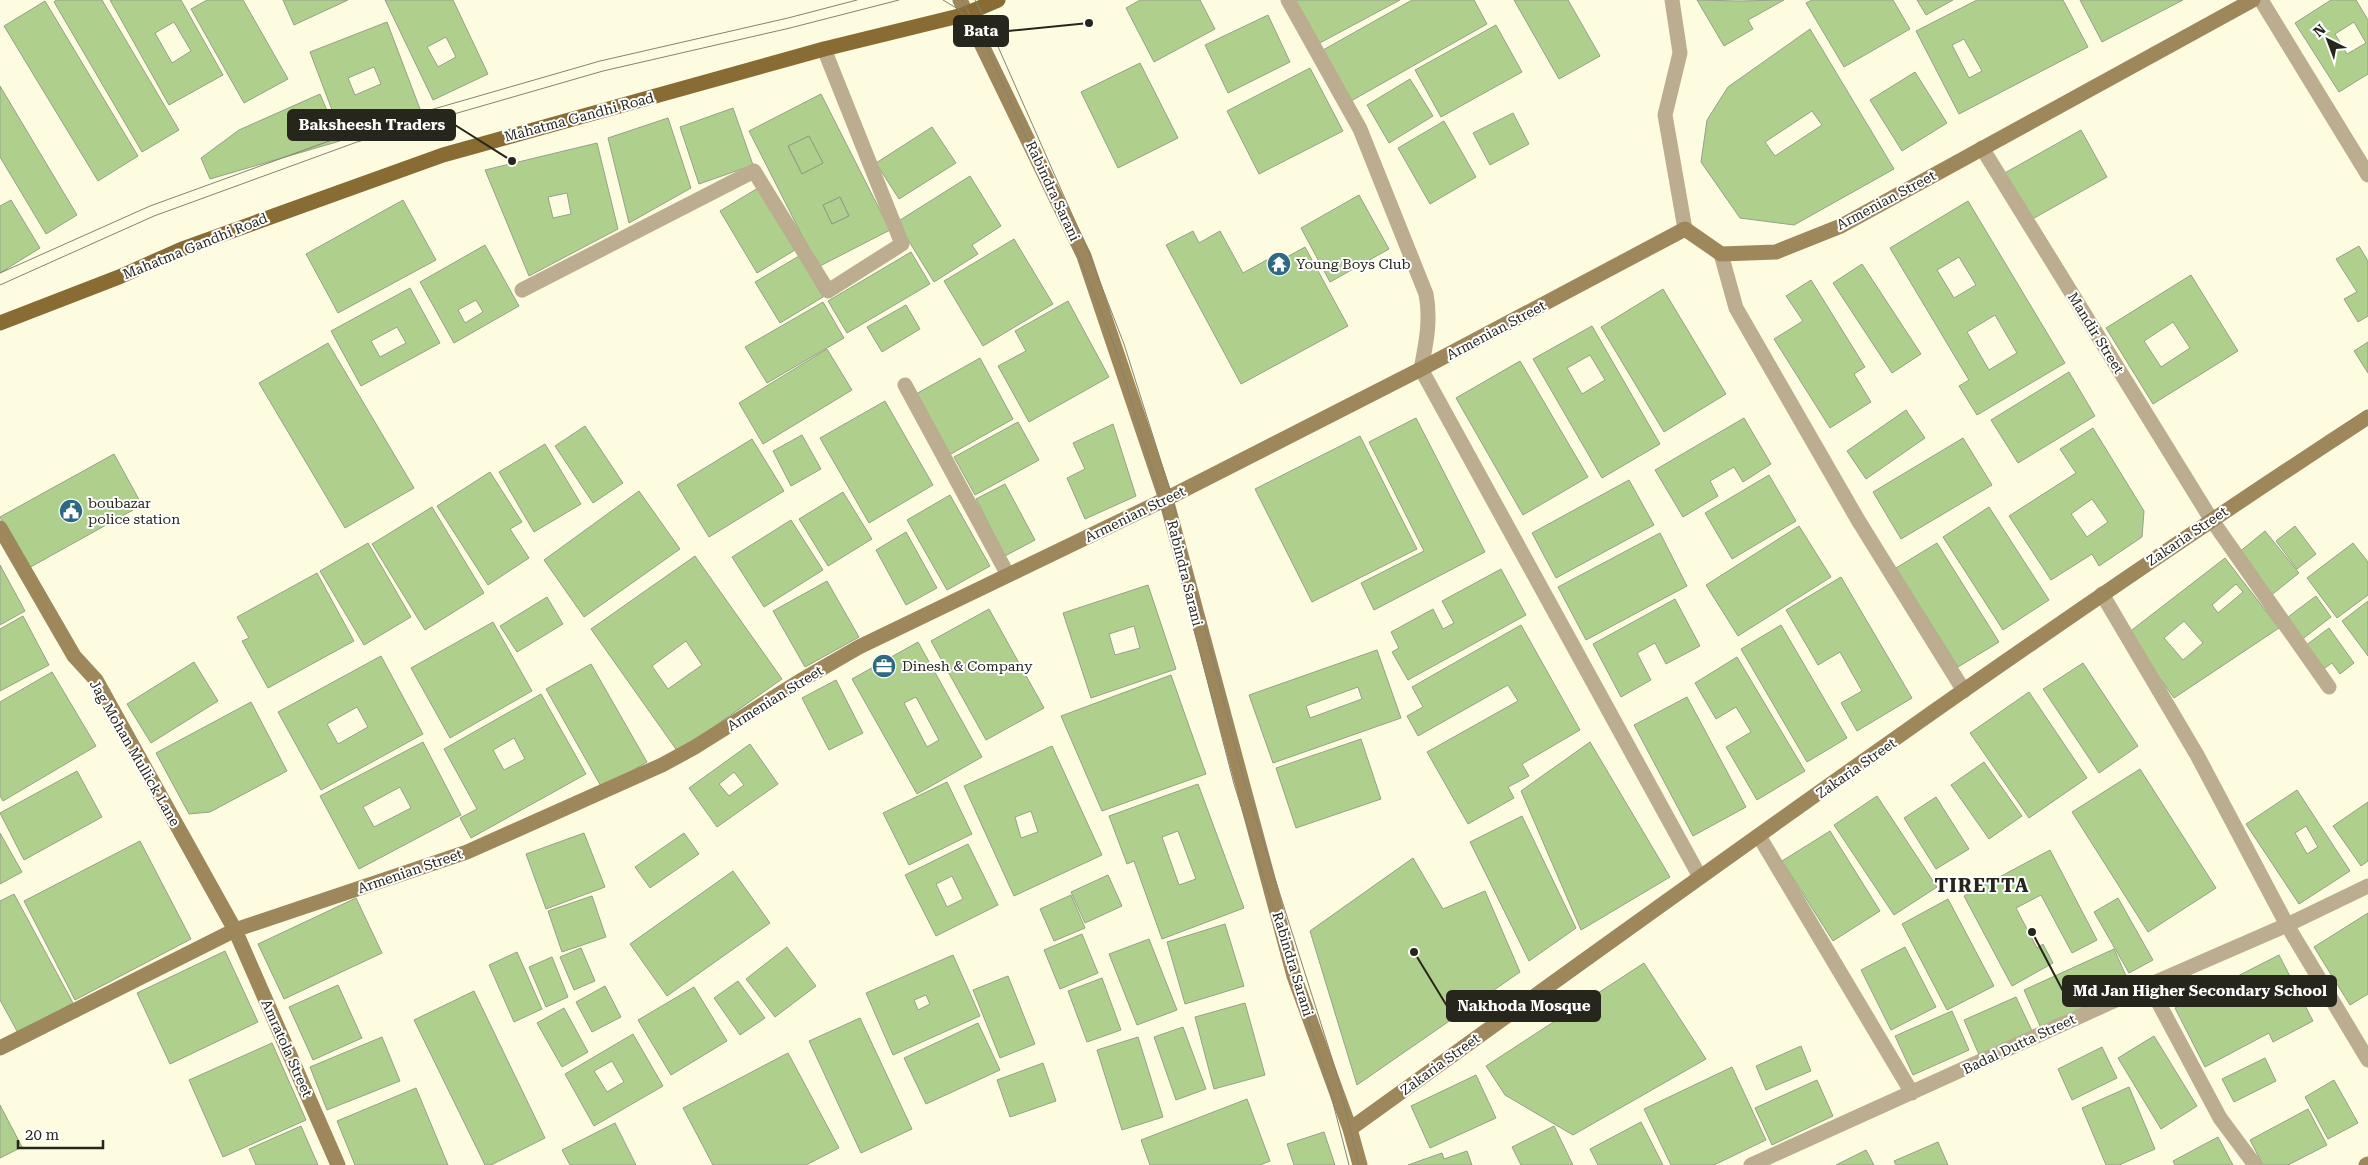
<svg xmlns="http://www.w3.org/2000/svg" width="2368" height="1165" font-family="'Roboto Serif',serif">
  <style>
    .building { fill: #afd08c; stroke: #95a18a; fill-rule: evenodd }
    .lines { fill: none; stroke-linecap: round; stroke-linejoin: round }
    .street { stroke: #bdad90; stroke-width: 15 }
    .secondary { stroke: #9f875c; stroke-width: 15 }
    .primary { stroke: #896b34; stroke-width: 15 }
    .tram { stroke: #848372; stroke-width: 1 }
    .labels { text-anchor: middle; stroke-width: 4; stroke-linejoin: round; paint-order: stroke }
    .street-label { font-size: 14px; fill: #27261c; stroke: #fff }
    .poi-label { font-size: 14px; fill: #27261c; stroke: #fff; text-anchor: start }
    .district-label { font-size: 19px; font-weight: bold; letter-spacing: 1px; fill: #27261c; stroke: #fff }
    .leader { fill: none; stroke: #27261c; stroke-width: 2 }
    .callout-dot { fill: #27261c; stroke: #fff; stroke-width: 2 }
    .callout { fill: #27261c; stroke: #27261c; stroke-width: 2 }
    .callout-label { font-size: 15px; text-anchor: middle; font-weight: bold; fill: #fff }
  </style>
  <rect width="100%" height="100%" fill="#fdfce1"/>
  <path class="building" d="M56,0H102L179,130L142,152L54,2Z
    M110,0H181L223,75L169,105ZM174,22L191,51L172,63L155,33Z
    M207,0H243L288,79L244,103L191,9Z
    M283,0H348L294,25Z
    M385,0H453L488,74L433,100ZM446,37L456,57L438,67L427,47Z
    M1140,0H1200L1215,29L1154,62L1126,8Z
    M1292,0H1400L1316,45Z
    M1412,0H1474L1487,24L1351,101L1323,50Z
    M1514,0H1568L1600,56L1559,79Z
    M1697,0L1739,1L1784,0L1748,20L1753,29L1724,46Z
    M1812,0H1893L1910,29L1844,67L1806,3Z
    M1917,0H1953L1926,15Z
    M1977,0H2063L2088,47L1959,114L1916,31ZM1964,39L1982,71L1969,78L1952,45Z
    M2080,0H2183L2102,42Z
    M2331,0H2356L2368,20V74L2339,92L2295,23ZM2354,22L2366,43L2347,54L2335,34Z
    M45,1L138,156L98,181L4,26Z
    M1268,15L1290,62L1228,93L1205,45Z
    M387,22L420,109L343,139L310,52ZM374,67L381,84L355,95L348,78Z
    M1496,25L1522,72L1441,117L1415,70Z
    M1810,29L1894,169L1794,225L1740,218L1701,162L1707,120L1728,87ZM1812,111L1822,125L1775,156L1765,142Z
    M1140,63L1178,138L1118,168L1081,92Z
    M1310,68L1343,131L1259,174L1227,111Z
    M1915,72L1947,123L1902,151L1870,100Z
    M1410,79L1433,116L1389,143L1367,105Z
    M0,86L77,215L46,234L0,157Z
    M320,94L340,141L210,179L201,158L239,130Z
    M821,94L890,230L818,267L749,131ZM809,136L823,163L802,174L788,146ZM840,197L849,216L832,224L823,205Z
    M733,108L753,165L699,184L680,127Z
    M1513,113L1529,144L1490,165L1473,133Z
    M668,118L691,188L629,223L608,138Z
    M1444,121L1476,177L1430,204L1398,148Z
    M932,127L956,163L899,199L876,163Z
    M2081,130L2107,177L2029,221L2003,174Z
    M809,136L823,163L802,174L788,146Z
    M597,143L618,229L529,276L485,170ZM567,193L571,214L553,218L548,197Z
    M970,176L1001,226L972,245L978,254L934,282L897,222Z
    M758,188L795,250L757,273L720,211Z
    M1359,195L1389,249L1330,282L1301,228Z
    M840,197L849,216L832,224L823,205Z
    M11,200L40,248L0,273V206Z
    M403,200L436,260L338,313L306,254Z
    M1968,201L2065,363L1977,415L1959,386L1969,380L1890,248ZM1959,257L1976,285L1954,298L1937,270ZM1995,315L2017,353L1989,370L1967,332Z
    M1193,231L1199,243L1220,231L1243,273L1274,256L1278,262L1305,247L1348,326L1241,384L1166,245Z
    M1014,239L1053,304L983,346L944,281Z
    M485,245L519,306L454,343L420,282ZM476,300L483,312L465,323L458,310Z
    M2359,246L2368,261V316L2358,322L2344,299L2357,292L2336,259Z
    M911,252L930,284L847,333L828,301Z
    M799,256L823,297L780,323L755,282Z
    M1862,264L1921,354L1892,373L1833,283Z
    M2191,275L2238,351L2153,404L2106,328ZM2173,322L2190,348L2161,367L2144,341Z
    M1811,280L1865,367L1854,374L1871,402L1830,428L1774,339L1803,321L1786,296Z
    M410,288L440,343L361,386L331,331ZM397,327L406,343L380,357L371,341Z
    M1663,289L1726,394L1664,432L1601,327Z
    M1068,301L1109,377L1029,422L998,366L1026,351L1015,331Z
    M823,302L844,338L767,383L745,347Z
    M906,305L920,329L882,352L867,327Z
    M1592,326L1660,444L1602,478L1533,359ZM1590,355L1605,380L1582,394L1567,368Z
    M2368,342V373L2354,351Z
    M328,343L414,488L345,528L259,383Z
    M827,349L852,390L763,444L739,403Z
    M980,358L1013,419L949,455L916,394Z
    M1520,361L1588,477L1523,515L1456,398Z
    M2069,372L2095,416L2018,463L1991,420Z
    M885,401L933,485L869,523L820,438Z
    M1906,410L1925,438L1866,479L1847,451Z
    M1416,418L1485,552L1374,610L1361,583L1424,551L1369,442Z
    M1744,418L1771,464L1743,482L1734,467L1710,481L1718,496L1683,517L1655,470Z
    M1018,422L1039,460L975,495L954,457Z
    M1113,424L1136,496L1085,519L1067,478L1085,469L1073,443Z
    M585,426L623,483L593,503L555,446Z
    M2093,428L2144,511L2142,537L2099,566L2092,554L2051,580L2009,516L2076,473L2060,449ZM2092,499L2108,522L2087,537L2071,514Z
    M802,435L821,469L791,486L773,451Z
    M1360,436L1417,549L1312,602L1255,489Z
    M1963,438L1992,485L1901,539L1873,492Z
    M752,439L784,491L709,537L677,485Z
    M545,444L581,504L534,532L499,472Z
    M114,454L142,505L27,569L0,517Z
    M490,472L522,522L510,529L529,558L488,585L437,506Z
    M1769,475L1796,521L1732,559L1705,513Z
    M1629,480L1654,525L1556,578L1532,533Z
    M1005,484L1035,540L1005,556L976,499Z
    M639,491L680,549L584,617L544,560Z
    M843,492L872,539L828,566L799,519Z
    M950,495L990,566L947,590L907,520Z
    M432,507L484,593L425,630L372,544Z
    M1989,507L2049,600L2003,630L1943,537Z
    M791,520L823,570L764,607L732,557Z
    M1799,526L1831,577L1738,636L1706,585Z
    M2295,526L2316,554L2297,569L2276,541Z
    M2265,531L2299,573L2269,597L2238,553Z
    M906,532L937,588L906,605L876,550Z
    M1660,533L1687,586L1586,640L1558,587Z
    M368,543L411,617L364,645L320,571Z
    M1937,543L1999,642L1958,667L1896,568Z
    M2353,543L2368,562V595L2337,618L2307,578Z
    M695,556L782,679L678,752L591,629ZM686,641L702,665L668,689L652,666Z
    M2225,558L2279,628L2174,698L2128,633ZM2236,584L2243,592L2218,613L2212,605ZM2184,621L2203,643L2183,660L2164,638Z
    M0,565L25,611L0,625Z
    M1501,569L1526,615L1408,680L1392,652L1399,648L1391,632L1433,609L1443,629L1454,623L1442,601Z
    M317,573L354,641L268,688L242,641L249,638L237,617Z
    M1841,577L1912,698L1857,731L1841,703L1862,691L1840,652L1818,665L1786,610Z
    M827,581L859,637L805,667L773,611Z
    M1148,585L1176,669L1091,698L1063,613ZM1134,626L1140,648L1115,655L1109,634Z
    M2316,596L2331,617L2300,641L2284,620Z
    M547,597L563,624L517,652L500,626Z
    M1675,599L1700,646L1666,664L1655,643L1637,653L1651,680L1621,697L1593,644Z
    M2368,601V656L2342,621Z
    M989,609L1044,708L986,740L931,641Z
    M23,616L49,665L0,691V629Z
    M493,622L532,691L450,738L411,668Z
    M1521,625L1580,730L1522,764L1529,776L1508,787L1514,798L1468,824L1427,752L1518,701L1508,685L1418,736L1407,716L1423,707L1412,687Z
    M1781,625L1847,738L1807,762L1741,649Z
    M2329,628L2354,663L2340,674L2332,663L2322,670L2305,646Z
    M918,642L982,757L917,794L852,679ZM916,697L939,740L927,747L904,703Z
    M1377,650L1401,718L1273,763L1249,695ZM1358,687L1362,699L1310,718L1306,706Z
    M381,656L423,734L321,790L278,712ZM357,707L368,727L338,744L327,724Z
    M1737,657L1805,771L1757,800L1726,747L1751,732L1736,707L1716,719L1695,683Z
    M194,662L218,701L151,743L127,704Z
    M2083,663L2138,746L2099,773L2043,689Z
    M591,664L647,762L602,788L546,689Z
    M52,672L96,746L3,801L0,796V702Z
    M1171,675L1206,774L1102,811L1061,716Z
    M836,680L863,733L829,750L802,698Z
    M2029,692L2087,778L2029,818L1970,733Z
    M541,694L586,774L471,838L460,818L477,809L444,749ZM514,738L525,759L504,770L493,750Z
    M1687,697L1746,807L1693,836L1634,725Z
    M251,702L287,771L210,812L189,814L156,753Z
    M1361,739L1381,799L1296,828L1276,768Z
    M423,742L461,815L359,869L320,796ZM400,787L411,808L374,827L363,807Z
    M1590,742L1670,877L1581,930L1521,791Z
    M750,744L778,784L717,827L689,788ZM734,772L744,785L729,796L719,784Z
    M1052,746L1102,855L1014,896L964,786ZM1031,811L1038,832L1021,838L1015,817Z
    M1984,762L2022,816L1989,839L1951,785Z
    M2140,769L2216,888L2148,932L2072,812Z
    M77,771L102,817L24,860L0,813Z
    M947,782L972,834L909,865L883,813Z
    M1198,784L1244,908L1162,939L1134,861L1127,864L1109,816ZM1178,831L1196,879L1179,885L1162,837Z
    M2297,790L2350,871L2299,904L2246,824ZM2306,826L2318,847L2307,854L2295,833Z
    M1877,796L1937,887L1894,915L1834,825Z
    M1936,797L1969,849L1936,869L1904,818Z
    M2368,802V861L2361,866L2333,826Z
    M1522,816L1576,928L1529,961L1470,842Z
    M1830,831L1880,911L1833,941L1782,861Z
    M0,833L22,872L0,884Z
    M584,833L605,887L546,909L526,854Z
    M684,833L699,854L650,888L635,867Z
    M140,841L191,939L75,1000L24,901Z
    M968,844L998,905L936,936L905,875ZM952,876L963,899L947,907L936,884Z
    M2050,850L2097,940L2072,953L2041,895L2016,908L2037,948L2043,944L2053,963L2012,986L1964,896Z
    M1413,858L1443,909L1485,891L1520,972L1357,1085L1310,931Z
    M733,871L770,923L667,996L630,944Z
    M1108,875L1122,906L1085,923L1071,892Z
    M14,894L73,1003L18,1033L0,1000V901Z
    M1071,895L1085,928L1054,941L1040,909Z
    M592,896L606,937L562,952L548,911Z
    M356,898L382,953L284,999L258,944Z
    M2118,898L2153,960L2129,973L2094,912Z
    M1948,899L1994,986L1947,1010L1902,924Z
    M2368,913V994L2350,1005L2314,947Z
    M1225,924L1244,986L1185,1004L1167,942Z
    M1082,934L1098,973L1060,989L1044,950Z
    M1149,939L1177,1010L1137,1025L1109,954Z
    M787,947L816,986L775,1017L746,979Z
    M1905,947L1936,1007L1891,1030L1861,970Z
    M581,948L595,981L574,990L560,957Z
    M2114,949L2131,987L2041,1028L2024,990Z
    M225,951L258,1022L170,1064L137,993Z
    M517,952L542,1009L514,1022L489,965Z
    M953,955L980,1016L893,1055L866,993ZM926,995L930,1004L918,1010L914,1000Z
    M2279,955L2313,1021L2273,1042L2269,1033L2205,1067L2175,1008Z
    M552,957L568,997L546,1007L529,967Z
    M1644,963L1706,1059L1573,1135L1505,1095L1486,1066Z
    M1008,976L1035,1044L1000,1058L973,990Z
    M1102,978L1121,1030L1087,1042L1068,991Z
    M738,981L765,1018L740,1035L714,998Z
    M338,985L362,1038L313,1060L289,1007Z
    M605,986L621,1017L592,1032L576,1002Z
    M694,987L727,1041L671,1075L638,1020Z
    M474,991L545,1138L491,1165H485L414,1020Z
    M2016,997L2033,1033L1980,1057L1964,1020Z
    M1245,1003L1265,1075L1214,1089L1195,1017Z
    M564,1008L588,1052L562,1067L537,1023Z
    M1952,1011L1969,1050L1913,1075L1895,1036Z
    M860,1018L912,1129L861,1153L809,1041Z
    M978,1023L1000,1070L926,1104L904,1058Z
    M1183,1027L1206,1089L1176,1100L1154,1037Z
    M633,1034L663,1086L594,1126L565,1074ZM612,1061L624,1082L607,1092L594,1071Z
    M2154,1036L2197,1106L2161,1129L2118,1058Z
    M382,1037L400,1081L327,1110L310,1067Z
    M1138,1037L1163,1117L1122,1130L1097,1050Z
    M272,1043L306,1120L223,1157L189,1080Z
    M1801,1046L1811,1071L1766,1090L1756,1066Z
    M2102,1047L2117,1078L2072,1100L2058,1069Z
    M788,1053L839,1148L806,1165H713L683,1108Z
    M2265,1058L2276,1081L2234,1102L2222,1079Z
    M1043,1063L1056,1101L1010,1117L997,1080Z
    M1732,1067L1766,1140L1714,1165H1671L1644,1109Z
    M1476,1075L1496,1118L1430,1148L1411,1106Z
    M1817,1080L1833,1116L1772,1145L1755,1108Z
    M2334,1080L2358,1123L2328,1139L2305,1097Z
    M2129,1087L2155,1149L2119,1165H2106L2082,1108Z
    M416,1088L448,1165H355L337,1121Z
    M1247,1099L1270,1161L1260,1165H1150L1141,1140Z
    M0,1105L22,1147L0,1158Z
    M2308,1109L2327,1145L2288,1165H2263L2250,1140Z
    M1641,1122L1663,1165H1598L1590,1149Z
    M615,1123L636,1165H570L562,1150Z
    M301,1126L318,1165H256L249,1149Z
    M1554,1126L1573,1165H1521L1512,1147Z
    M1324,1132L1335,1165H1294L1287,1144Z
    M2218,1137L2233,1165H2175L2173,1161Z
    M1938,1142L1948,1165H1896L1894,1161Z
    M1866,1150L1874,1165H1836Z
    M1467,1151L1472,1165H1408L1442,1153L1444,1159Z"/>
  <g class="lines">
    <path class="street" d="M1288,0L1360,129L1426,294C1431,320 1426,344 1421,369L1700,877
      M1672,0L1680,53L1665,115L1685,229
      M2261,0L2368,175
      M1982,148L2211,519L2329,687
      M1721,254L1736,308L1858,520L1964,691
      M522,290L754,171L828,291L902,244L824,49
      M905,385L1008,575
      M2102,594L2197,755L2287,925L2368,1060
      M1759,836L1912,1093
      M2149,985L2220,1118L2255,1165
      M1751,1165L2149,985L2287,925L2368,886"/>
    <path class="secondary" d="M960,0L1084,256L1166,499L1294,976L1350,1129L1360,1165
      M0,528L74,656L96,680L235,930L338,1165
      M0,1048L235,930L467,852L662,765L695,747L800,681L859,647L1166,499L1421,369L1685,229L1721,254L1776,252L1841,226L2253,0
      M1350,1129C1686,887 2021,643 2368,417
      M2366,1165L2368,1164"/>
    <path class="primary" d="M0,323L119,277L182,249L443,155L824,49L963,15L998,0"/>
    <path class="tram" d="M943,0L958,9L968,20
      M962,0L986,46L1076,250L1115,347L1158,490L1234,784L1326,1076L1349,1165
      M975,0L992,33L1086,246L1124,344L1169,487L1244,781L1336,1071L1359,1165
      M0,273L150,206L354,132L600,61L788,18L857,0
      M0,285L154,216L357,142L603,71L790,28L899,0"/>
  </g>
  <defs>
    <g id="temple-disc" transform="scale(1.25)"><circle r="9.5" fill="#2d6980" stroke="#fff"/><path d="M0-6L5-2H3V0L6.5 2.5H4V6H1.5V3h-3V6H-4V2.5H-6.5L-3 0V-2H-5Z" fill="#fff"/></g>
    <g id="civic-disc" transform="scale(1.25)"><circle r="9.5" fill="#2d6980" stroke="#fff"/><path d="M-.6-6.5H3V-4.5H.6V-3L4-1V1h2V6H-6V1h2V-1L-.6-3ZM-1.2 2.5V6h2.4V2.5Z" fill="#fff"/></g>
    <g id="office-disc" transform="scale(1.25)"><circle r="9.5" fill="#2d6980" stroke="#fff"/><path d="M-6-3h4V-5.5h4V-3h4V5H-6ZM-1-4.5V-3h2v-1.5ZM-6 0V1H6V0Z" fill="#fff"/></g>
  </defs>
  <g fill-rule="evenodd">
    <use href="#temple-disc" x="1279" y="264"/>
    <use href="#civic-disc" x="71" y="511"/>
    <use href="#office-disc" x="884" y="666"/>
  </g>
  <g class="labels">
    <g class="street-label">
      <text transform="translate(579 117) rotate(-15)" y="5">Mahatma Gandhi Road</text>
      <text transform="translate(1053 191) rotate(65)" y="5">Rabindra Sarani</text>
      <text transform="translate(1886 200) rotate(-28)" y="5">Armenian Street</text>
      <text transform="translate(195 246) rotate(-22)" y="5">Mahatma Gandhi Road</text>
      <text transform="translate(1496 330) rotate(-28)" y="5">Armenian Street</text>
      <text transform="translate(2096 333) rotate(58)" y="5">Mandir Street</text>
      <text transform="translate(1135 514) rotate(-26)" y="5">Armenian Street</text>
      <text transform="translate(2187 536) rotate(-34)" y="5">Zakaria Street</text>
      <text transform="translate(1185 573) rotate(76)" y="5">Rabindra Sarani</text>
      <text transform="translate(775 698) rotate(-32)" y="5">Armenian Street</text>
      <text transform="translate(135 753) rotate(60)" y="5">Jag Mohan Mullick Lane</text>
      <text transform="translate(1856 768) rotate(-35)" y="5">Zakaria Street</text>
      <text transform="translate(410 871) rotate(-19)" y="5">Armenian Street</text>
      <text transform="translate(1293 964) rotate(73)" y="5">Rabindra Sarani</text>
      <text transform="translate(2019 1044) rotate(-25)" y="5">Badal Dutta Street</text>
      <text transform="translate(287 1048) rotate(66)" y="5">Amratola Street</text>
      <text transform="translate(1440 1064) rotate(-36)" y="5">Zakaria Street</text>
    </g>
    <g class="poi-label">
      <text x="1296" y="269">Young Boys Club</text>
      <text x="88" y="508">boubazar<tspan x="88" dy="16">police station</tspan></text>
      <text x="902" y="671">Dinesh &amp; Company</text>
    </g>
    <g class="district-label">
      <text x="1982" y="892">TIRETTA</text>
    </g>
  </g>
  <path class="leader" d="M1089 23L1008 31M512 161L455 125M2032 932L2063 991M1414 952L1447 1006"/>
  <g class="callout-dot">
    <circle cx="1089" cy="23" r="5"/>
    <circle cx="512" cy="161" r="5"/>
    <circle cx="2032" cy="932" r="5"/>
    <circle cx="1414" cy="952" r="5"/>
  </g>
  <g class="callout">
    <rect x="954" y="16" width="54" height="30" rx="5"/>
    <rect x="288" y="110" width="167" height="30" rx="5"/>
    <rect x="2063" y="976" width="273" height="30" rx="5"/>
    <rect x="1447" y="991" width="153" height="30" rx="5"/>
  </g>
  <g class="callout-label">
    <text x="981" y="36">Bata</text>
    <text x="372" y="130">Baksheesh Traders</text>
    <text x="2200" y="996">Md Jan Higher Secondary School</text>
    <text x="1524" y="1011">Nakhoda Mosque</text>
  </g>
  <g transform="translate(2328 40) rotate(318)" stroke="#ffffff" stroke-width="4" paint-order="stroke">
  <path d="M0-4L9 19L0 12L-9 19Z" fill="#27261c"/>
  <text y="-8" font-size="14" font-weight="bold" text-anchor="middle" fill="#27261c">N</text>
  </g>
  <path d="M18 1140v8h85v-8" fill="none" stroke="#27261c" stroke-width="2.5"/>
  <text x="25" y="1140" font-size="15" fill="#27261c" stroke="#ffffff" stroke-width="4" paint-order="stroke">20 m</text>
</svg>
